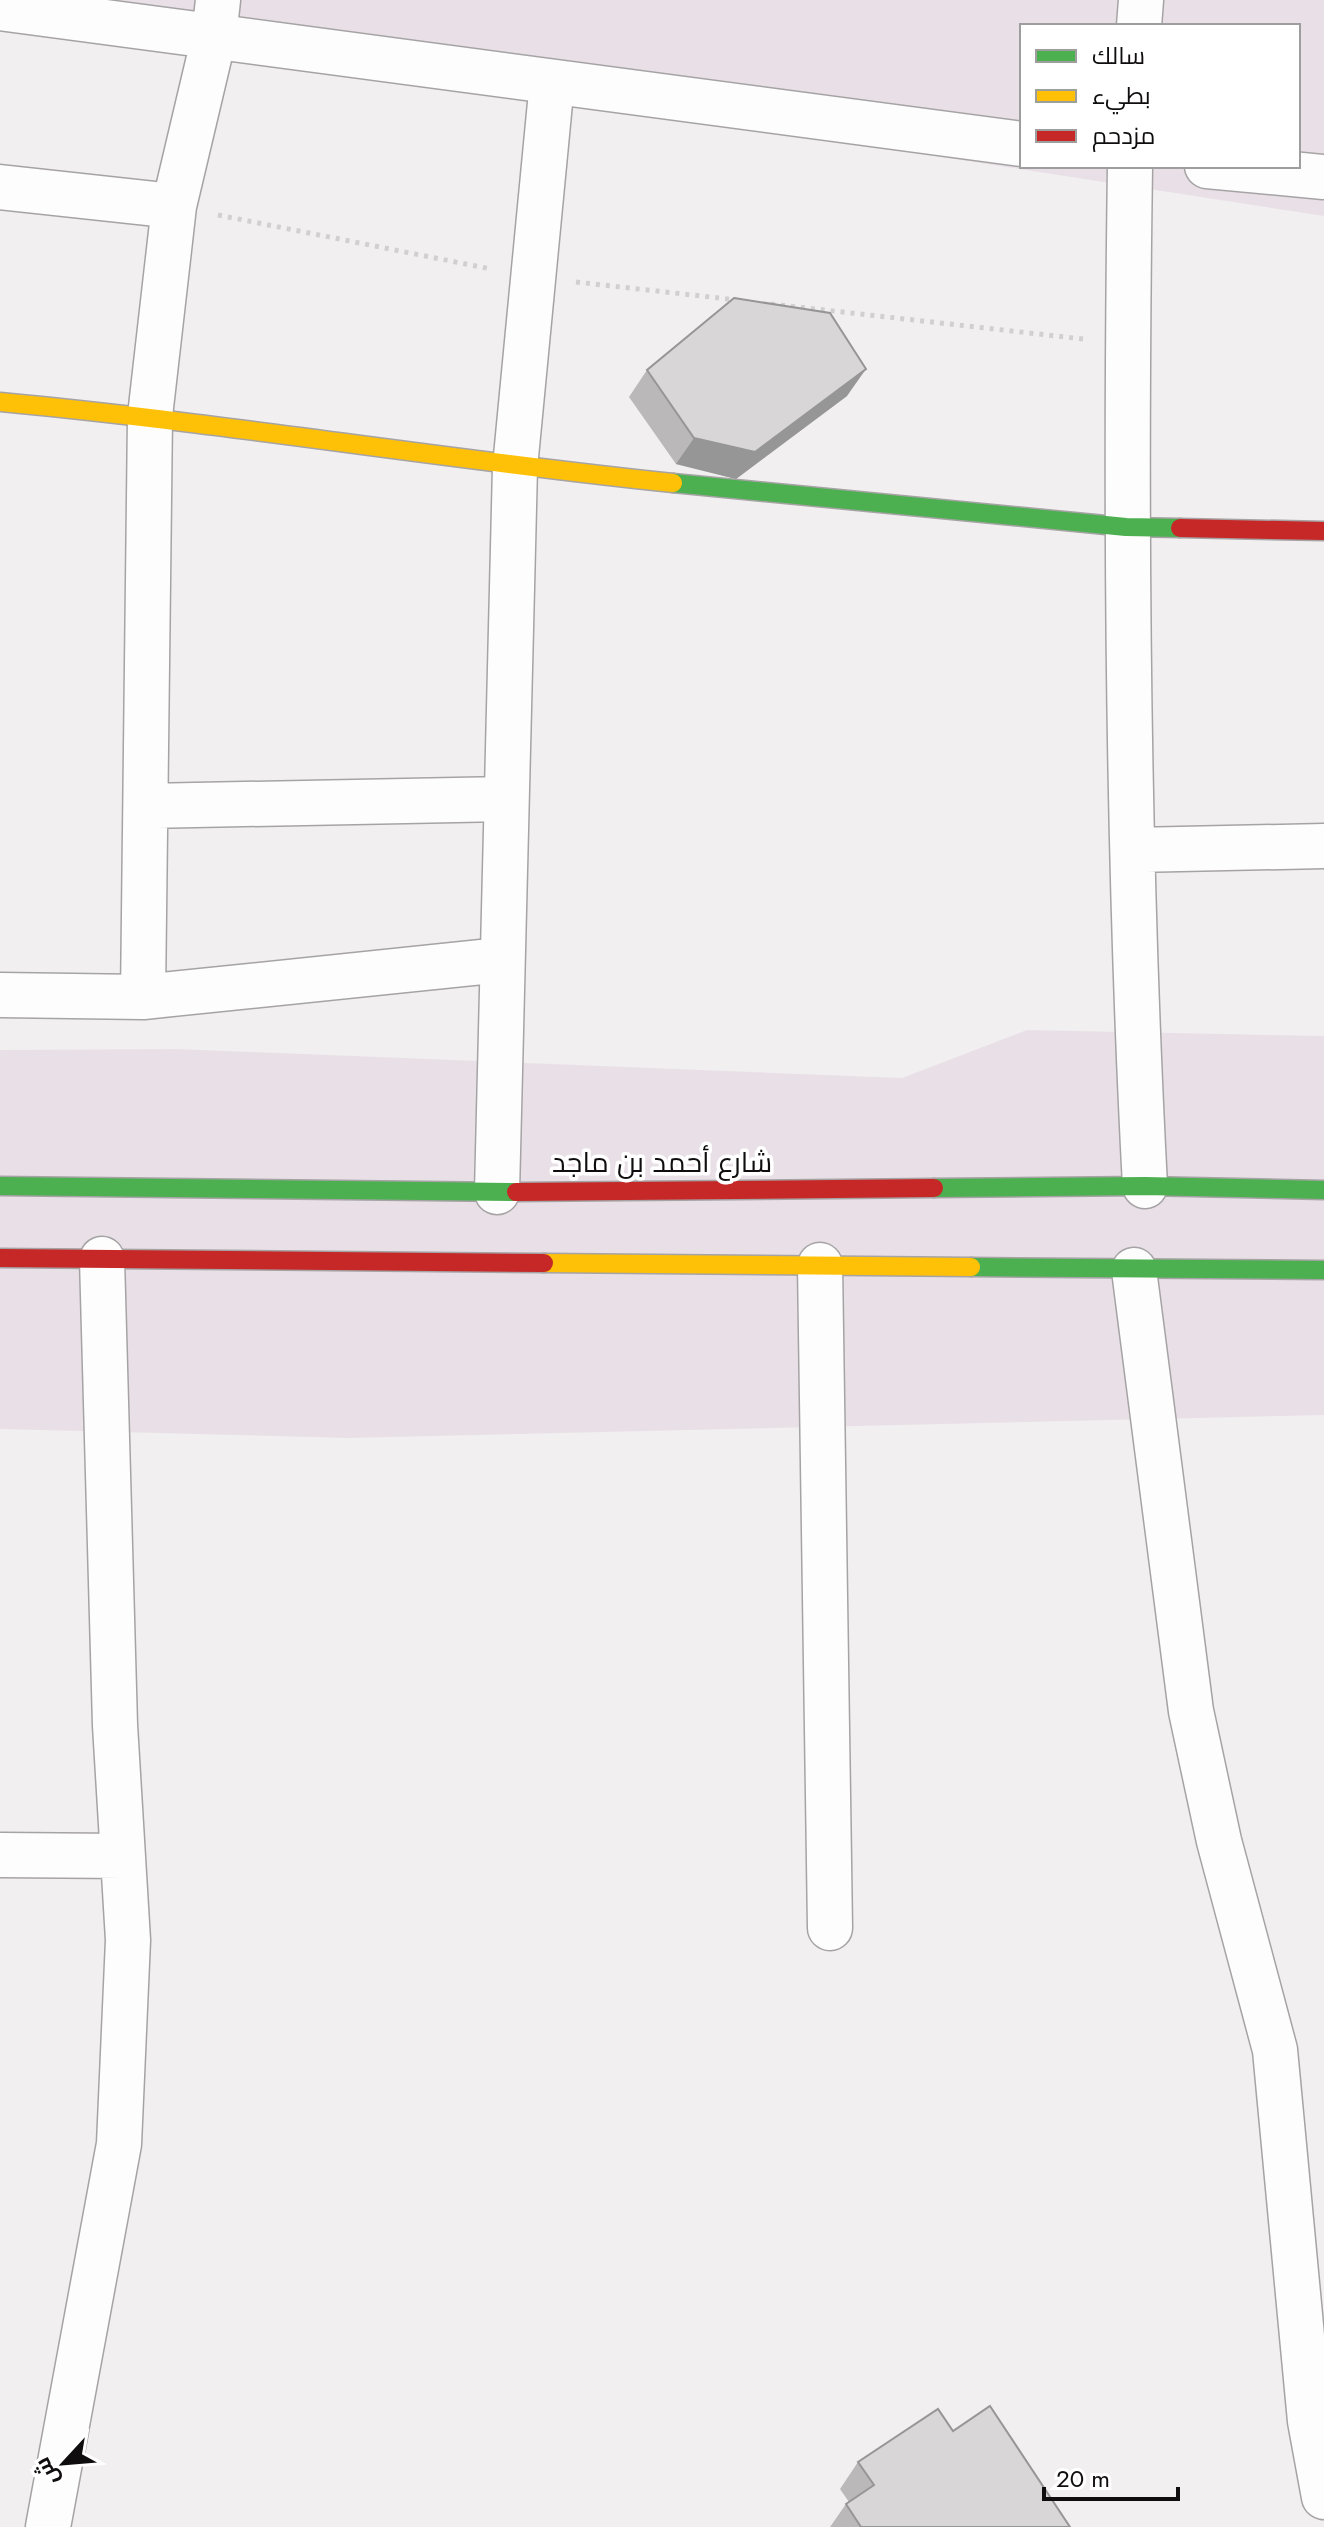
<svg xmlns="http://www.w3.org/2000/svg" width="1324" height="2527" font-family="Jost,Cairo,sans-serif">
  <style>
    .built { fill: #e8e0e6; fill-rule: evenodd }
    .lines { fill: none; stroke-linecap: round; stroke-linejoin: round }
    .street-casing { stroke: #a6a3a5; stroke-width: 47 }
    .fast-casing { stroke: #a6a3a5; stroke-width: 21 }
    .slow-casing { stroke: #a6a3a5; stroke-width: 21 }
    .jam-casing { stroke: #a6a3a5; stroke-width: 21 }
    .path { stroke: #d1d0d1; stroke-width: 5; stroke-dasharray: 4 6; stroke-linecap: butt }
    .street { stroke: #fdfdfd; stroke-width: 44 }
    .fast { stroke: #4caf50; stroke-width: 18 }
    .slow { stroke: #ffc107; stroke-width: 18 }
    .jam { stroke: #c62828; stroke-width: 18 }
    .wall { fill: #bab8b9 }
    .shaded-wall { fill: #979696 }
    .building { fill: #d8d6d7; stroke: #979696; stroke-width: 2 }
    .labels { text-anchor: middle; stroke-width: 7; stroke-linejoin: round; paint-order: stroke }
    .street-label { font-size: 28px; fill: #0f0d0e; stroke: #fff }
  </style>
  <rect width="100%" height="100%" fill="#f2eff1"/>
  <path class="built" d="M0,0H1324V216L0,12ZM1022,26H1298V166H1022Z
    M1027,1030L1324,1036V1415L348,1438L0,1429V1050L177,1049L902,1078Z"/>
  <g class="lines">
    <g class="street-casing">
      <path id="street" d="M0,8L1022,144
        M1139,26L1141,0
        M1130,166C1125,506 1127,847 1145,1186
        M1207,166L1324,177
        M0,187L174,206
        M146,806L506,799
        M1134,850L1324,846
        M0,995L143,997L501,960
        M143,997L150,416L174,206L214,37L218,0
        M497,1192L515,467L552,82
        M820,1265L830,1928
        M1134,1270L1191,1711L1219,1841L1275,2050L1310,2421L1324,2497
        M0,1855L123,1856
        M48,2527L119,2144L128,1940L115,1725L102,1259"/>
    </g>
    <g class="fast-casing">
      <path id="fast" d="M673,483L1126,527L1180,528
        M0,1186L516,1192
        M934,1188L1145,1186L1324,1190
        M971,1267L1324,1270"/>
    </g>
    <g class="slow-casing">
      <path id="slow" d="M0,402C225,423 448,460 673,483
        M544,1263L971,1267"/>
    </g>
    <g class="jam-casing">
      <path id="jam" d="M1180,528L1324,531
        M516,1192L934,1188
        M0,1258L544,1263"/>
    </g>
    <path class="path" d="M218,215L491,269
      M576,282L737,300
      M771,304L1083,339"/>
    <use href="#street" class="street"/>
    <use href="#fast" class="fast"/>
    <use href="#slow" class="slow"/>
    <use href="#jam" class="jam"/>
  </g>
  <path class="wall" d="M647,370L847,396L736,479L676,464L629,397Z
    M953,2431L1070,2527H830L846,2504L849,2502L840,2489L858,2462Z"/>
  <path class="shaded-wall" d="M866,369L847,396L736,479L676,464L694,438Z"/>
  <path class="building" d="M734,298L830,313L866,369L755,452L694,438L647,370Z
    M990,2406L1070,2527H861L846,2504L874,2485L858,2462L938,2409L953,2431Z"/>
  <g class="labels">
    <g class="street-label">
      <text x="662" y="1172">شارع أحمد بن ماجد</text>
    </g>
  </g>
  <rect x="1020" y="24" width="280" height="144" fill="#ffffff" stroke="#9f9e9f" stroke-width="2"/>
  <rect x="1036" y="50" width="40" height="12" fill="#4caf50" stroke="#9f9e9f" stroke-width="2"/>
  <text x="1092" y="64" font-size="24" fill="#0f0d0e">سالك</text>
  <rect x="1036" y="90" width="40" height="12" fill="#ffc107" stroke="#9f9e9f" stroke-width="2"/>
  <text x="1092" y="104" font-size="24" fill="#0f0d0e">بطيء</text>
  <rect x="1036" y="130" width="40" height="12" fill="#c62828" stroke="#9f9e9f" stroke-width="2"/>
  <text x="1092" y="144" font-size="24" fill="#0f0d0e">مزدحم</text>
  <g transform="translate(64 2463) rotate(244)" stroke="#ffffff" stroke-width="6" paint-order="stroke">
  <path d="M0-6L14 30L0 20L-14 30Z" fill="#0f0d0e"/>
  <text y="-12" font-size="22" font-weight="bold" text-anchor="middle" fill="#0f0d0e">ش</text>
  </g>
  <path d="M1044 2487v12h134v-12" fill="none" stroke="#0f0d0e" stroke-width="4"/>
  <text x="1056" y="2487" font-size="24" fill="#0f0d0e" stroke="#ffffff" stroke-width="6" paint-order="stroke">20 m</text>
</svg>
